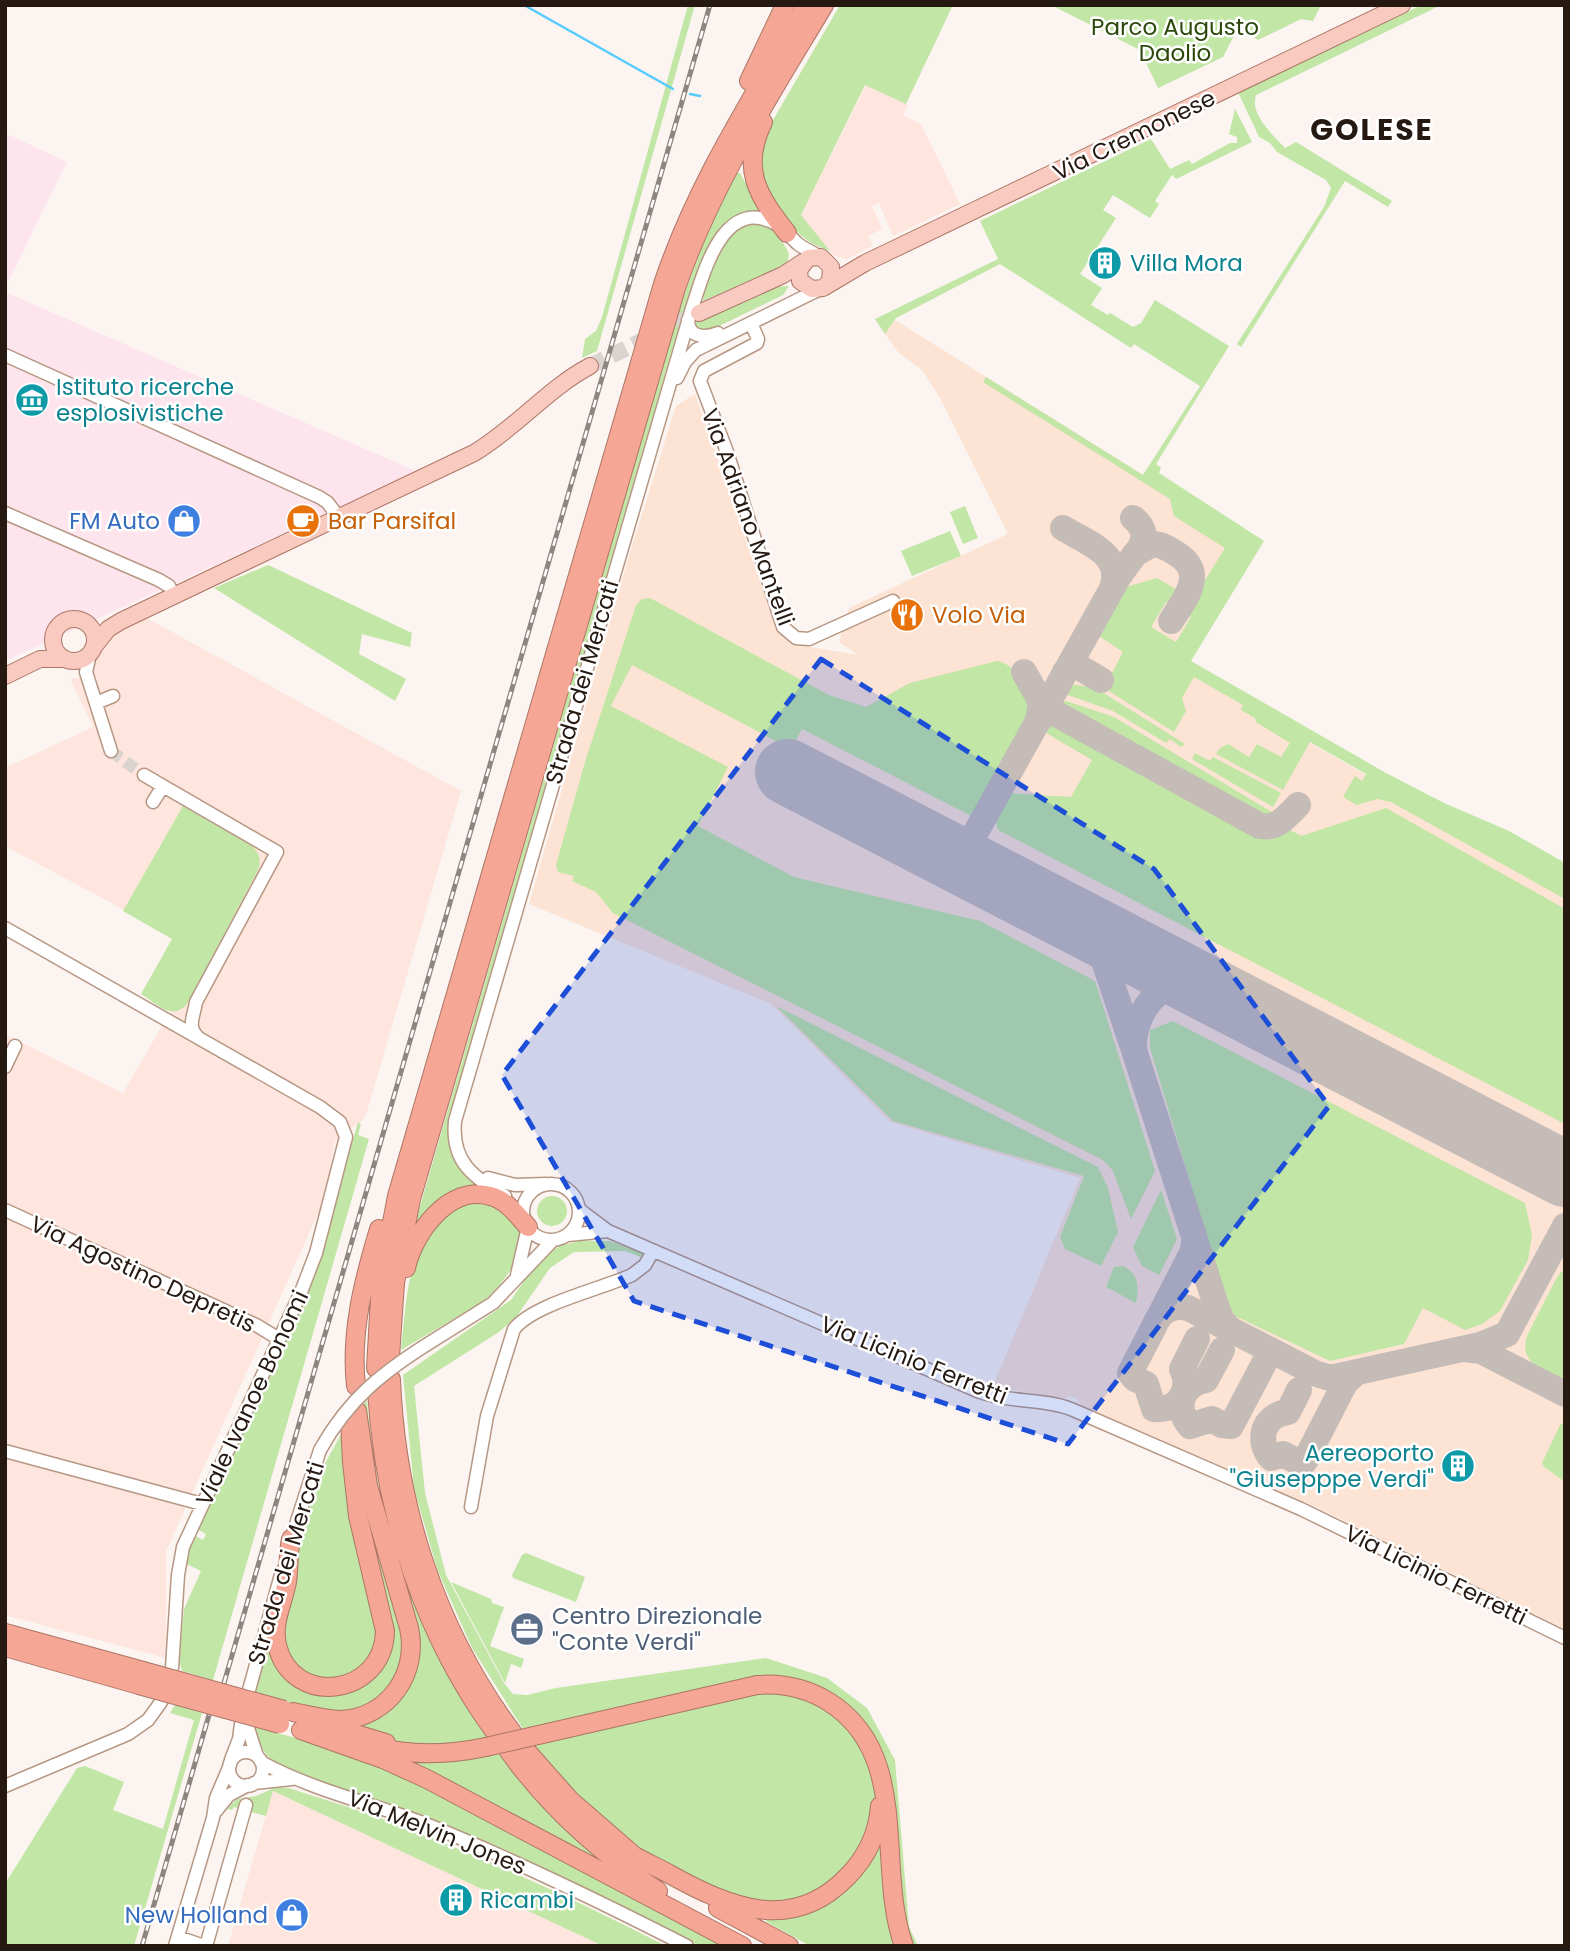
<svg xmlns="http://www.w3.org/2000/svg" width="1570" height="1951" font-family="Poppins,sans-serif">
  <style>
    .commercial { fill: #fde4ed }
    .industrial { fill: #fee5dd }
    .built { fill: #fce3d4 }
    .green { fill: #c1e6a5 }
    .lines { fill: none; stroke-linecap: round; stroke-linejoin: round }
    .stream { stroke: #56ccfe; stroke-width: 2.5 }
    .taxiway { stroke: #c5bcb8; stroke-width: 26 }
    .runway { stroke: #c5bcb8; stroke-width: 66 }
    .minor-tunnel { stroke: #dbd3cf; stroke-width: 12; stroke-dasharray: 12 6; stroke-linecap: butt }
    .major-tunnel { stroke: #dbd3cf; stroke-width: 16; stroke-dasharray: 16 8; stroke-linecap: butt }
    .minor-casing { stroke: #b69784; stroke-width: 15 }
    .major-casing { stroke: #ac7566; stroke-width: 18 }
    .highway-casing { stroke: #ac7566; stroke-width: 20 }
    .minor { stroke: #fff; stroke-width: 12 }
    .major { stroke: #f9cabf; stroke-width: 16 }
    .highway { stroke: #f5a694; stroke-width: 18 }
    .rail-casing { stroke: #8f8580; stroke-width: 5 }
    .rail { stroke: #fff; stroke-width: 2.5; stroke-dasharray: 8; stroke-linecap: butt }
    .minor-bridge-casing { stroke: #b69784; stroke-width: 15; stroke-linecap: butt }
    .highway-bridge-casing { stroke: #ac7566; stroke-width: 20; stroke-linecap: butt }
    .minor-bridge { stroke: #fff; stroke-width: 12 }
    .highway-bridge { stroke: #f5a694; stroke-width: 18 }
    .marked { fill: #1d4ed8; fill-opacity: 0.2; stroke: #1d4ed8; stroke-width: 5; stroke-dasharray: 14 9; stroke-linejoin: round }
    .labels { text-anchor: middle; stroke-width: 5; stroke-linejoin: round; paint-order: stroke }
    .park-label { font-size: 23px; fill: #2c490b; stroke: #fff }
    .street-label { font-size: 23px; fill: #251912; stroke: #fff }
    .culture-label { font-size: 23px; fill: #0d838f; stroke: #fff; text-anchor: start }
    .shop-label { font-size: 23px; fill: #366cbe; stroke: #fff; text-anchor: end }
    .food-label { font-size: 23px; fill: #c56008; stroke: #fff; text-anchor: start }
    .service-label { font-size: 23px; fill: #4e5e75; stroke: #fff; text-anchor: start }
    .district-label { font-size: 30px; font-weight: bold; letter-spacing: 2px; fill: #251912; stroke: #fff }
  </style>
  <rect width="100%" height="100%" fill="#fbf4f0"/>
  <path class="commercial" d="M5,133L67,162L5,288Z
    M5,292L418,472L5,661Z"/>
  <path class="industrial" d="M866,85L908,105L903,115L921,124L960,204L893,236L879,203L872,206L882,229L868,236L873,246L847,259L833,255L801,215Z
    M145,617L461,791L365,1118L335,1141L325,1198L166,1551V1658L5,1615V1034L123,1093L173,1007L175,937L5,846V768L93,727L70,679L82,677L105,636Z
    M273,1791L603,1946H228Z"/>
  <path class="built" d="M895,320L1257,546L1182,669L1366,775L1363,780L1565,882V1629L1312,1505L1081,1405L1076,1398L1068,1396L1063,1400L993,1386L1080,1178L890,1122L771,1004L529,904L629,556L676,406L695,394L778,633L800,645L858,655L839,642L849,608L1008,534L940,398L922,370L898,352L885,334Z"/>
  <path class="green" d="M688,5H695L597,351L582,358L585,339L596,331L602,317Z
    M840,5H953L906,104L865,85L801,215L830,251C823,248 816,246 810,242C790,229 762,191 760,167C760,150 765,135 773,120Z
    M1051,5H1321L1313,21L1301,19L1258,40L1238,28L1223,57L1158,88L1140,50Z
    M1422,5H1441L1256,95C1249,114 1273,135 1285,148L1296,142L1392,201L1388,207L1345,181L1241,347L1237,344L1324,207L1331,188L1326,180L1277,152L1270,143L1259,137L1238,92Z
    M1235,109L1252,142L1176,179L1172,175L1155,201L1159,204L1150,218L1113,195L1103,210L1116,218L1080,274L1102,288L1091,305L1108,315L1110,313L1133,327L1141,323L1155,300L1229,346L1156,464L1161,468L1159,473L1264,541L1191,661L1386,773L1444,803L1509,831L1565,863V899L1391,802L1377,799L1357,805L1343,797L1355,776L1362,781L1366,774L1310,742L1283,790L1216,754L1220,748L1228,744L1249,757L1257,744L1281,757L1290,743L1256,722L1255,718L1241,710L1243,705L1194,677L1182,698L1186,711L1174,732L1104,688L1123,652L1099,636L1126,587L1157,578L1181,592L1172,605L1166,602L1151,627L1176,642L1191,617L1185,613L1225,548L1174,516L1170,499L983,382L986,377L1143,475L1200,386L1134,344L1131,348L1000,264L896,318L885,334L875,319L998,259L980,221L1151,139L1170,169L1189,160L1192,164L1230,143H1237V137L1229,134Z
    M735,173H740L761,211C750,213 738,214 729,221C706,237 687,311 677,340H675L450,1113C444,1144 453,1172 481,1188L418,1225L415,1224L438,1144L682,301L710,225Z
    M745,224C770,223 778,231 789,254L787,264L703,301L704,295L702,294L725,239Z
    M789,286L783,295L709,331C702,332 697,329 694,323C722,310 757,286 789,286Z
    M965,506L978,538L963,544L950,512Z
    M950,531L961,556L912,576L901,551Z
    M268,565L412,633L410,647L362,634L359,654L406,679L395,701L214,588Z
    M650,598L829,695L866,707L910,683L997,661C1015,663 1035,693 1034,712L975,818L802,729L791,749L632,665L611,706L728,767L698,826L794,877L980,921L1095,981L1155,1171L1131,1219L1113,1171L1103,1160L613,913L596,892L572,881L574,876L558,872L556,865L585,762L636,605L642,599Z
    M1067,684L1092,687L1101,693L1102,692L1185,744L1181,747L1170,739L1166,743L1113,711L1068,695L1063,692Z
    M1066,701L1114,717L1280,817L1270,822L1258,821L1054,708L1060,702Z
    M1057,718L1259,830L1274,835L1283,826L1301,836L1386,808L1565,909V1124L998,830L994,815L1006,793L1071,797L1092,760L1041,730L1048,719Z
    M1195,753L1210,761L1213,757L1281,793L1273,807L1192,759Z
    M183,806L252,846C260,853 262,862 257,872L187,1004C171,1022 155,1002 141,994L172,939L123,911Z
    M776,1006L1098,1167L1108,1188L1118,1232L1101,1266L1065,1249L1060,1237L1084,1176L893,1121Z
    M1173,1021L1525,1203L1532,1235L1528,1260L1500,1311L1482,1324L1465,1330L1423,1308L1404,1344L1330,1361L1235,1316L1224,1296L1150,1048V1030Z
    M358,1122L361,1124L358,1135L369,1139L213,1680L182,1671L179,1660L184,1609L201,1571L185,1563L194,1535L203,1540L206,1534L197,1529L314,1275Z
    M1161,1190L1177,1239L1159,1275L1142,1266L1133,1247Z
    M537 1211a15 15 0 1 1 30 0a15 15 0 1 1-30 0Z
    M491,1201C499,1208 511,1215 516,1223C532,1249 502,1285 484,1301L401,1350C407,1297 406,1230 464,1204C472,1201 483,1202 491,1201Z
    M580,1241H610L644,1254L641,1257L625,1251L574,1252L550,1268L517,1316L499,1332L414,1386L425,1493L446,1575L504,1683L513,1694L527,1695L556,1688L766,1658L827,1678L867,1708L895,1760L909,1927L918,1946H910L901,1923L888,1780L873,1737L844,1701L796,1679L747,1680L523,1729L472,1648L437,1569L414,1488L403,1375L511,1300L538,1261L559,1246Z
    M1123,1266C1139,1274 1139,1286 1136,1303L1106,1287L1114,1267Z
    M1565,1268V1382C1545,1371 1518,1364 1527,1336L1557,1277Z
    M367,1400C376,1522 417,1638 487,1738L454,1746L408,1744L347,1728L410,1679L362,1406Z
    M1565,1421V1482L1543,1466L1542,1463L1560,1425Z
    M345,1427L380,1631L367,1667L335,1683L299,1672L282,1647L298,1540L321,1467H323Z
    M356,1459L407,1647L392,1689L354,1713L311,1709L256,1692L270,1638L304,1687L382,1665L372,1557Z
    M526,1553L585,1577L576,1602L513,1578L512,1575L522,1555Z
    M451,1582L491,1599L492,1603L504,1607L490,1646L524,1659L521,1668L511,1664L505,1683Z
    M753,1693H783L805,1698L840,1718L865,1752L875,1788V1807L869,1836L839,1880L789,1904L732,1899L649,1855L581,1798L533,1744Z
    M175,1705L202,1713L134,1946H5V1884L77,1768L85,1766L124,1782L113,1810L163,1829L194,1720L170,1713Z
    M251,1726L344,1751L387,1766L735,1946H700L594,1892L435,1822L280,1768C265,1757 259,1744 251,1726Z
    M385,1753H498C534,1799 574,1839 620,1875Z
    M274,1788H289C325,1800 361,1810 396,1824C488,1859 578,1901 666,1946H603L273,1791L266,1816L234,1807L232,1810L227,1809L237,1799L256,1796Z
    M881,1836L897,1946H810L765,1921L800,1911Z"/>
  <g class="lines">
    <path class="stream" d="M524,5L673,89
      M690,94L700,96"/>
    <path class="taxiway" d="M1133,518C1147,529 1146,541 1135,554
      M1063,528C1087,543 1124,554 1112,588
      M1024,672L1041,702L1038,721
      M1065,672L1069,668L1077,666L1101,680
      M1037,722L1046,713L1051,711L1260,826C1278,829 1287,816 1298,805
      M987,875C971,864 968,849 976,832L1119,576L1135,554L1152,544C1162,544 1169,549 1177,554C1207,573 1185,599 1171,621
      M1046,906L1084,932L1102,955L1132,1044
      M1210,991C1204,988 1196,984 1189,984C1154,981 1132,1020 1134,1050L1216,1305L1222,1321L1230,1329
      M1550,1167L1565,1180
      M1194,1235V1244L1192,1253L1130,1373L1135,1379L1146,1384L1154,1409C1178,1411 1192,1390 1182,1369L1197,1339
      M1157,1320C1165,1309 1175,1305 1188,1308L1317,1374L1330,1378L1480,1345L1507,1334L1565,1226
      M1465,1349L1481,1351L1565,1394
      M1222,1350L1206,1380C1182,1384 1174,1408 1190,1426L1212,1419L1222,1425L1231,1426L1271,1350
      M1299,1390L1288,1412C1263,1415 1256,1440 1271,1458L1283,1454L1294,1460L1305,1461L1345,1383L1356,1373"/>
    <path class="runway" d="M788,772L1565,1174"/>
    <path class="minor-tunnel" d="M111,751L144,775"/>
    <path class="major-tunnel" d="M590,366L699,313"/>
    <g class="minor-casing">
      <path id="minor" d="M688,320C688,338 705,338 718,333
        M751,323L758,339L757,343L704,371L700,381L727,452L783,627L796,638L809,639L893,601
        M5,355L319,497L327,502L338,516
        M677,378L685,362L696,350L822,288
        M5,513L159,580L169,586L174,596
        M90,654L86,672L111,751
        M96,703L113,696
        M144,775L277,852L196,1002C194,1017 186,1027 199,1038
        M153,802L163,786
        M5,928L320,1107L340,1122L346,1137L316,1253L301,1292L183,1547L178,1575L172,1668
        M5,1067L15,1046
        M488,1178L515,1185L546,1184
        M523 1212a28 28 0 1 1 56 0a28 28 0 1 1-56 0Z
        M505,1196C474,1177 451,1163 455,1121L692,308C704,273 723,193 778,225C786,230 791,238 798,244C805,249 813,253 821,257
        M5,1210L256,1325L279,1339
        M608,1231L980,1392C1010,1403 1042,1398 1071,1409L1301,1509L1565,1638
        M568,1235L608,1231L580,1210
        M517,1275L528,1227
        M434,1340L493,1303L553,1240
        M5,1451L202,1504
        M471,1507L487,1416L514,1329C534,1304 601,1289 632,1275L645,1265L653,1251
        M289,1546L320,1450
        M249,1690L282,1571
        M247,1725L257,1756
        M229 1769a17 17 0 1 1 34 0a17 17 0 1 1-34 0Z
        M231,1760L239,1739L241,1724
        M261,1762C314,1791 375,1804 431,1826C519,1862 603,1903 687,1946
        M254,1783L292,1779
        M5,1786L128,1734L148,1720L161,1702
        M216,1811L229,1795L248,1785
        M178,1937L204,1946
        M175,1946L213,1818L216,1798L230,1765
        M206,1946L246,1805"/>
    </g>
    <g class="major-casing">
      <path id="major" d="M823,288L830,281L831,267L821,257L808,258L799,270L800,281L812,289L823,288L865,263L1402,5
        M699,313L783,275L803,262
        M53 640a21 21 0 1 1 42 0a21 21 0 1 1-42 0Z
        M93,648L108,629L121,621L474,453C516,428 547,389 590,366
        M5,676L40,659H64"/>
    </g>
    <g class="highway-casing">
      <path id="highway" d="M749,81L785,5
        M763,122C740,169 758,196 787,233
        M406,1268C413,1234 449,1184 490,1196C507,1200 517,1215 528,1227
        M390,1357L395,1283L411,1199L676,288C711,186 769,97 824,5
        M376,1368L381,1280L397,1196L663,284C698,180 752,100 806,5
        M391,1379C396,1506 436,1630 512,1732
        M356,1386C350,1332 364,1279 379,1229
        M377,1391C384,1514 424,1636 497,1735
        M291,1539C288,1553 289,1568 287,1582C283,1603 272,1623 277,1645C292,1709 384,1696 385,1631L358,1516L352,1462L350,1421
        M5,1633L143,1671
        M5,1647L139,1685
        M293,1712C308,1715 326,1720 341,1720C389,1717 419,1673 409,1628L368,1486L357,1411
        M326,1725L386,1743
        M301,1730L383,1759L427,1779L742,1946
        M534,1736L757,1685C783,1683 808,1689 829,1702C913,1755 875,1867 904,1946
        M372,1746C409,1756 448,1755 486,1747
        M523,1747L570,1800L638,1859
        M508,1750C548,1806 600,1853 658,1891
        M628,1852C642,1861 657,1867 671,1875C729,1907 792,1934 847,1877C867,1857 878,1833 880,1806
        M718,1908L789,1946"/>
    </g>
    <use href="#minor" class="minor"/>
    <use href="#major" class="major"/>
    <use href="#highway" class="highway"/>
    <g class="rail-casing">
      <path id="rail" d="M224,1683L710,5
        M142,1946L209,1715"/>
    </g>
    <use href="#rail" class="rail"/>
    <g class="minor-bridge-casing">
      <path id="minor-bridge" d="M320,1450C349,1398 384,1371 434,1340"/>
    </g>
    <g class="highway-bridge-casing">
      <path id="highway-bridge" d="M143,1671L284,1710
        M139,1685L280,1724
        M486,1747L534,1736"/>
    </g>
    <use href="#minor-bridge" class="minor-bridge"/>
    <use href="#highway-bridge" class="highway-bridge"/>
  </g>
  <path class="marked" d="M821,659L1154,869L1329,1106L1068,1444L634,1301L502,1075Z"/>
  <defs>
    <g id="building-disc" transform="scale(1.75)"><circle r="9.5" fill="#0f9aa8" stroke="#fff"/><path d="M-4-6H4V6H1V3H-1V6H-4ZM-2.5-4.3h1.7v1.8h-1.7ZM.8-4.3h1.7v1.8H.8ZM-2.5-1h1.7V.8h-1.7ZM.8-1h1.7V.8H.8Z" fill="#fff"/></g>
    <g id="museum-disc" transform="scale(1.75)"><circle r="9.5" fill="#0f9aa8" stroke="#fff"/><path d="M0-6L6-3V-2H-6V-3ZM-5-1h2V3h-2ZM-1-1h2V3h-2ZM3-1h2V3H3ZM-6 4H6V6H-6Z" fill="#fff"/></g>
    <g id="shop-disc" transform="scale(1.75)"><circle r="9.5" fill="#3f7fe0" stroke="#fff"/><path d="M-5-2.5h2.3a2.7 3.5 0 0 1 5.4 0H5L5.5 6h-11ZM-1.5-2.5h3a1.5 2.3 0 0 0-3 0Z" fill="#fff"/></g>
    <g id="cafe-disc" transform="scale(1.75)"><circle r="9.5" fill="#e8710a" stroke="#fff"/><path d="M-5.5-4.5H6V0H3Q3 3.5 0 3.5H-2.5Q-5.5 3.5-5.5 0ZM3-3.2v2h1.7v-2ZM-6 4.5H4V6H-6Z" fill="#fff"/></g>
    <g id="restaurant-disc" transform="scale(1.75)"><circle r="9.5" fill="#e8710a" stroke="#fff"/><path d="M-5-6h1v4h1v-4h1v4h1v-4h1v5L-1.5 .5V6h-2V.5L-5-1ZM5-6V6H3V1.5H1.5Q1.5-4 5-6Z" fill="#fff"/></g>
    <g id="office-disc" transform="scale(1.75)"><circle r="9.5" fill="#5c6f8a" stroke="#fff"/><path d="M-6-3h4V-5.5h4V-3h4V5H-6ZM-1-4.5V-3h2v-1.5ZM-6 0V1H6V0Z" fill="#fff"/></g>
  </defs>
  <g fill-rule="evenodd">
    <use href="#building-disc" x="1105" y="263"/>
    <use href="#museum-disc" x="32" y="400"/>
    <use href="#shop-disc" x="184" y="521"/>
    <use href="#cafe-disc" x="303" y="521"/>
    <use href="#restaurant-disc" x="907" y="615"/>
    <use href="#building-disc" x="1458" y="1466"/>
    <use href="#office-disc" x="527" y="1629"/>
    <use href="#building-disc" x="456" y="1900"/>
    <use href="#shop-disc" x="292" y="1915"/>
  </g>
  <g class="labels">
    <g class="park-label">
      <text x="1175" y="35">Parco Augusto<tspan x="1175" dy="26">Daolio</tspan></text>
    </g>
    <g class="street-label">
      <text transform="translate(1134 135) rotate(-26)" y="8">Via Cremonese</text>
      <text transform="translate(748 517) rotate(70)" y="8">Via Adriano Mantelli</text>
      <text transform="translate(582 682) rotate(-74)" y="8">Strada dei Mercati</text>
      <text transform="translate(143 1274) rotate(25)" y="8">Via Agostino Depretis</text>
      <text transform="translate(914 1360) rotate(22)" y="8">Via Licinio Ferretti</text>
      <text transform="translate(252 1398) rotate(-65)" y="8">Viale Ivanoe Bonomi</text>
      <text transform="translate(286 1563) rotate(-73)" y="8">Strada dei Mercati</text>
      <text transform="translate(1436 1575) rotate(26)" y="8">Via Licinio Ferretti</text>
      <text transform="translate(437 1832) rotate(22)" y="8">Via Melvin Jones</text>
    </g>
    <g class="culture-label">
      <text x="1130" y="271">Villa Mora</text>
      <text x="56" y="395">Istituto ricerche<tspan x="56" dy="26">esplosivistiche</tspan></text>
      <text x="1434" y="1461" text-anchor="end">Aereoporto<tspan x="1434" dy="26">"Giusepppe Verdi"</tspan></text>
      <text x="480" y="1908">Ricambi</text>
    </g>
    <g class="shop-label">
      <text x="160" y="529">FM Auto</text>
      <text x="268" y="1923">New Holland</text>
    </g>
    <g class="food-label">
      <text x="328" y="529">Bar Parsifal</text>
      <text x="932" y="623">Volo Via</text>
    </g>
    <g class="service-label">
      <text x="552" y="1624">Centro Direzionale<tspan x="552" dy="26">"Conte Verdi"</tspan></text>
    </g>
    <g class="district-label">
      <text x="1372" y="140">GOLESE</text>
    </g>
  </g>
  <rect width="1570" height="1951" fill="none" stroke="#251912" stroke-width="14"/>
</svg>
